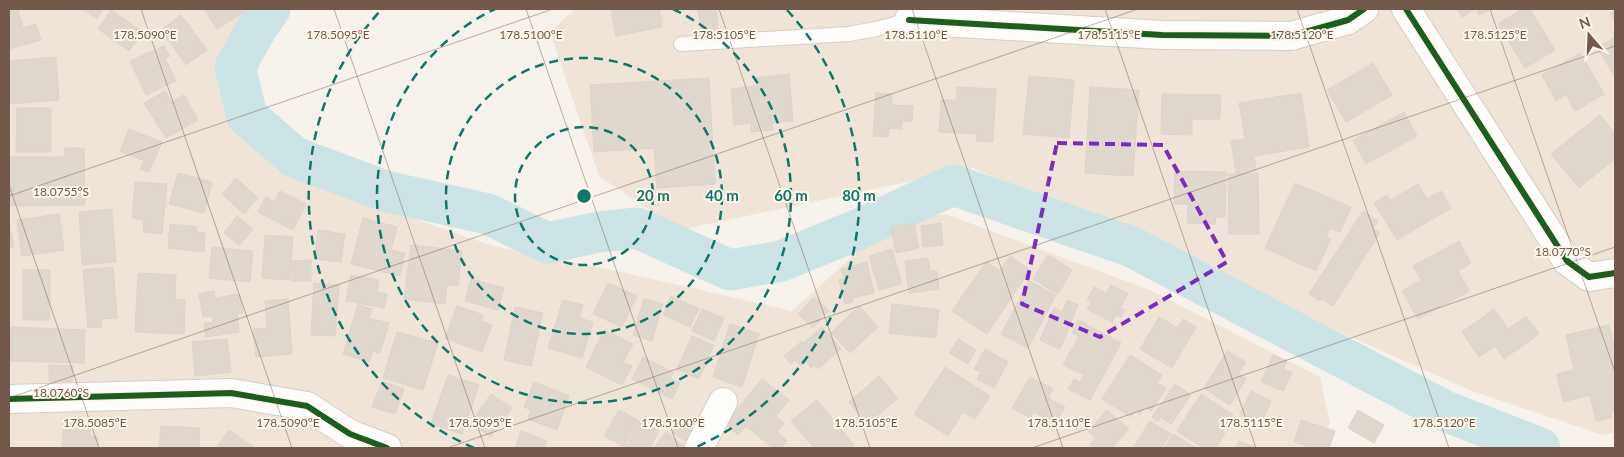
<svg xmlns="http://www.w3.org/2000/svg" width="1624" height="457" font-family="Lato,sans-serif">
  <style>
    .residential { fill: #efe4d7 }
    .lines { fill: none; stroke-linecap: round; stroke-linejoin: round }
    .river { stroke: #cce4e6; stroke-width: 41 }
    .building { fill: #e0d7cf; stroke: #dfd4cc }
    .lane-casing { stroke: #d5cec8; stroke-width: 16 }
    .street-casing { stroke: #d5cec8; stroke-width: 30 }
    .lane { stroke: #fefdfc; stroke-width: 14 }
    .street { stroke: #fefdfc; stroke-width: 28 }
    .cycleway-casing { stroke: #fef6eb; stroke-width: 9 }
    .cycleway { stroke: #1b5e20; stroke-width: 6 }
    .marked { fill: none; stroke: #7b2cbf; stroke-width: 4; stroke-dasharray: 10 6; stroke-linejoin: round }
    .ticks { fill: none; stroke: #73594b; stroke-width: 1; stroke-opacity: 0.45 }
    .ring { fill: none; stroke: #0f766e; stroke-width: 2.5; stroke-dasharray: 9 6 }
    .ticks-label { font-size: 12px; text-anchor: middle; fill: #73594b; stroke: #fef6eb; stroke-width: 4; stroke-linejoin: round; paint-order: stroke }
    .centre { fill: #0f766e; stroke: #fef6eb; stroke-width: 2.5 }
    .ring-label { font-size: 15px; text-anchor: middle; font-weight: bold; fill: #0f766e; stroke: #fef6eb; stroke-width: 4; stroke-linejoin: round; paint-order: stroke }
  </style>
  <rect width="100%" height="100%" fill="#f6f1ea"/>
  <path class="residential" d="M9,9H261L221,62L228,123L279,172L493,246L612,270L792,311L886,226L920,214L948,215L1150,290L1320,377L1330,423L1316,448H9Z
    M575,9H1615V432L1603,435L1472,391L973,168L680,230L599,176L550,32Z"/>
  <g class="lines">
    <path class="river" d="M270,9L258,26L235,67L247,116L294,157L385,191L488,214L547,243L599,232L637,228L730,270L781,261L857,230L953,185L1132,247L1445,411L1540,448"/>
  </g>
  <path class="building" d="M81,9H103L97,18Z
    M204,9H247V10L217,29Z
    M616,9H659L662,27L616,36L611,10Z
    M698,9H716L718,30L701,32Z
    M1457,9H1491L1479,15L1476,9L1462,17Z
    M1522,9H1530L1555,50L1525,68L1498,24Z
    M18,10L23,28L36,24L41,40L9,49V12Z
    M111,10L143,32L129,51L98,29Z
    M1615,10V22L1610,14Z
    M181,15L207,50L186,65L161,30Z
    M1615,37V74L1614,75L1597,48Z
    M164,46L170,56L165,58L176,81L146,95L130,61Z
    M1580,53L1604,94L1575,111L1566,95L1556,101L1542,75Z
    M56,57L59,100L9,104V61Z
    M1373,63L1392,95L1346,122L1327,90Z
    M789,74L793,121L772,123L773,130L751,132V123L734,125L731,89L757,86L756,78Z
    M1029,76L1074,80L1069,138L1023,134Z
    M709,78L715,184L657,188L654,148L594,152L590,85Z
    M957,87L996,89L993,142L976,141L977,134L939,132L941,100H956Z
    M1090,87L1139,90L1133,176L1085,173Z
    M165,91L171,102L184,95L198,120L166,138L144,103Z
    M876,93L892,94V105L913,106L912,122L902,121V129L889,128L888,137L873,136Z
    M1301,93L1309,147L1254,156L1256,170L1236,173L1231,141L1245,139L1239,103Z
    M1162,94L1221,95L1220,119H1192V135L1161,134Z
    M17,108H51V152H16Z
    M1404,112L1417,136L1366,164L1353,140Z
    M1600,115L1615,134V159L1579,188L1551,154Z
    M129,129L162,142L149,172L140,169L144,161L120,151Z
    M65,148H84L85,205L9,206V157H65Z
    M1175,171L1226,172L1225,217H1216L1215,224L1187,223L1188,204H1174Z
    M178,173L212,182L204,213L169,204Z
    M1258,173L1259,234H1229L1228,174Z
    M236,178L258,198L244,214L222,194Z
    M135,182L167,184L162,234L143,232L144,220L132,218Z
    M1295,183L1351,207L1340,232L1330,228L1326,236L1331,239L1316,271L1265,248Z
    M1418,184L1427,199L1441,191L1451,208L1397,240L1374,203L1387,195L1391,200Z
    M280,191L306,204L293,230L258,212L266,197L274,202Z
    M112,209L116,262L82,265L79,212Z
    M1363,211L1378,221L1373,229L1380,233L1333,306L1322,299L1320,301L1309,294Z
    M59,214L64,250L22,256L17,220Z
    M237,216L253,229L239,245L224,233Z
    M363,218L397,227L391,250L405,253L400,276L351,264Z
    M914,223L919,248L896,253L891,228Z
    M941,223L943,245L923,247L921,226Z
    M170,224L197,227V232L205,233L204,252L168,248Z
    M318,230L345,234L341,262L314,259Z
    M9,231H11L14,246L9,248Z
    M265,235L293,237L290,280L262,278Z
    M1459,241L1471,263L1458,271L1469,291L1418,319L1402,291L1421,280L1413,266Z
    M411,245L462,251L458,286L447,285L445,304L404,299Z
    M212,247L253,251L250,282L209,278Z
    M892,249L902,284L879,290L869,256Z
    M1048,255L1072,270L1058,294L1033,279Z
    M1010,256L1030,270L987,334L952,311L986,262L1000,271Z
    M928,258L930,271H937L939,289L909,293L905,261Z
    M311,260V281H292V261Z
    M867,262L874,293L852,298L853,302L845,304L839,280L844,279L841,269Z
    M113,267L117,318L101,319L102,327L88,328L83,270Z
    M23,270H50V320H23Z
    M138,273L176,275L175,299L185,300L184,334L135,332Z
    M351,275L379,280L377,292L387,294L384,308L346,301Z
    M471,279L504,288L498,310L465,301Z
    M1029,281L1056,295L1028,348L1001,334Z
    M314,283L339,285L335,336L311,335Z
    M608,283L637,296L622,327L593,314Z
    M1111,285L1128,294L1120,308L1125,310L1121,317L1116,315L1112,322L1087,309L1091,302L1087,300L1094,287L1106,293Z
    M214,291L215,298L240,294L243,313L237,314L239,332L206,337L204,323L213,322L212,316L203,317L199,294Z
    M671,296L699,309L690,327L663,315Z
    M814,297L829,311L813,328L798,314Z
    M288,299L292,354L256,357L253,329L267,328L265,301Z
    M644,299L663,304L652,341L633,335Z
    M563,300L583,305L579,318L593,322L582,358L548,348Z
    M1067,300L1078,305L1060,349L1040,340L1054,308L1062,312Z
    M892,304L939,310L936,338L889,333Z
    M358,305L372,309L369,318L389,323L380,353L373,351L369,362L343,354Z
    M457,306L483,315L481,321L492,325L482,352L445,338Z
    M859,306L878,327L850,353L831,333Z
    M515,307L543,313L531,366L504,360Z
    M702,309L724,318L714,341L692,331Z
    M1494,309L1508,329L1526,316L1539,334L1504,359L1495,346L1479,357L1462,332Z
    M1159,317L1178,328L1183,319L1196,327L1172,368L1140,349Z
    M1078,320L1121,343L1090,400L1068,389L1074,379L1080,382L1084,375L1063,365L1079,336L1072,333Z
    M730,324L759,334L742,387L713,377Z
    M1609,325L1613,342L1615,341V410L1611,411L1612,418L1596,421L1590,395L1563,402L1557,374L1574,370L1566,335Z
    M11,327L85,330L84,363L10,361Z
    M822,327L841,349L818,369L814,365L811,368L806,362L801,366L795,360L791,364L784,356L802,341L804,343Z
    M604,330L633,344L623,362L632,366L622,385L586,367Z
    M397,332L438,343L423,390L383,378Z
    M692,336L714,345L699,379L677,369Z
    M227,339L231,372L195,376L192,342Z
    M958,339L976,350L968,364L949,353Z
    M985,349L1008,362L994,388L977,379L981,372L974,369Z
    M1227,351L1246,362L1238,374L1246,379L1230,405L1204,388Z
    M1130,355L1162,375L1157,383L1166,388L1151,411L1145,407L1140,415L1135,411L1131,417L1102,399Z
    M1273,355L1287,361L1284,369L1292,373L1283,391L1261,382Z
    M643,357L673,372L670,378L680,383L672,399L632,379Z
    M49,365L73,366L72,382L49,381Z
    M945,367L990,396L975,419L963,412L948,436L914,414Z
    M448,375L479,385L462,434L431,424Z
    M879,376L898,398L867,424L849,402Z
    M1030,377L1053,389L1048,398L1065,407L1055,424L1034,412L1030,418L1012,408Z
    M762,379L789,400L776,416L784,423L777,432L787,441L781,448H773L746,426L738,435L725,424Z
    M382,381L404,389L395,414L372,407Z
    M534,382L569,396L557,430L528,419L531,410L524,407Z
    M1175,384L1191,395L1171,424L1160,417L1158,422L1152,417Z
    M1251,391L1271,401L1261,424L1240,414Z
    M491,394L512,408L491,437L471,423Z
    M1201,394L1233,415L1222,432L1225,434L1216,448H1203L1177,431Z
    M817,400L854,445L851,448H814L791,421Z
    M619,410L638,420L624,447L604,436Z
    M1107,410L1129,429L1112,448H1095L1090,444L1096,438L1088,431Z
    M1358,410L1384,425L1374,443L1348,428Z
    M678,420L696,430L689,442L672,433Z
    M1301,420L1335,431L1329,448H1313L1294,442Z
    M639,421L659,430L650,448H626Z
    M1150,421L1171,434L1161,448H1133Z
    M64,423L91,425L90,436L98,437V448H62Z
    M161,426L200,428L199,448H159Z
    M229,430L256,448H216Z
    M521,431L547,441L544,448H515Z
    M666,432L686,447L685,448H654Z
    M1173,434L1196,448H1165Z
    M1239,441L1258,448H1236Z"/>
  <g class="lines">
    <g class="lane-casing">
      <path id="lane" d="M681,44L849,34L876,29L909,20"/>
    </g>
    <g class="street-casing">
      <path id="street" d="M1406,9L1567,261L1589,277L1615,273
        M909,20L1162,35L1291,36L1348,20L1364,9
        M9,399L231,393L307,406L350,434L387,448
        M699,448L723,402"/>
    </g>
    <use href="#lane" class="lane"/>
    <use href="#street" class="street"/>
    <g class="cycleway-casing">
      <path id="cycleway" d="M1406,9L1567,261L1589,277L1615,273
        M909,20L1162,35L1291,36L1348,20L1364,9
        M9,399L231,393L307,406L350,434L387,448"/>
    </g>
    <use href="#cycleway" class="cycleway"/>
  </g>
  <path class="marked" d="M1057,143L1163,145L1227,262L1100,337L1022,304Z"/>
  <path class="ticks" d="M141,9L292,448M334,9L485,448M526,9L678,448M719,9L870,448M912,9L1063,448M1105,9L1256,448M1297,9L1449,448M1490,9L1615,372M9,185L99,448M9,196L553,9M9,398L1138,9M447,448L1615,46M1032,448L1615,247"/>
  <g class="ring">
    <circle cx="584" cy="196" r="69"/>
    <circle cx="584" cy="196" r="138"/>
    <path d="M673 9A207 207 0 1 1 495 9"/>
    <path d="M474 448A275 275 0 0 1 381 10M787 10A275 275 0 0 1 694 448"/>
  </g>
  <g class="ticks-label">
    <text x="1302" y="39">178.5120°E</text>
    <text x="1495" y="39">178.5125°E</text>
    <text x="145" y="39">178.5090°E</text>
    <text x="338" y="39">178.5095°E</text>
    <text x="531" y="39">178.5100°E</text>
    <text x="724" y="39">178.5105°E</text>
    <text x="916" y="39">178.5110°E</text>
    <text x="1109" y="39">178.5115°E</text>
    <text x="61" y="196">18.0755°S</text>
    <text x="1563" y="256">18.0770°S</text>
    <text x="61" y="397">18.0760°S</text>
    <text x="95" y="427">178.5085°E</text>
    <text x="288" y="427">178.5090°E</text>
    <text x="480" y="427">178.5095°E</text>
    <text x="673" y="427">178.5100°E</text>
    <text x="866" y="427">178.5105°E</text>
    <text x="1059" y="427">178.5110°E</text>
    <text x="1251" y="427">178.5115°E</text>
    <text x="1444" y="427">178.5120°E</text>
  </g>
  <circle cx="584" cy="196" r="8" class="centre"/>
  <g class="ring-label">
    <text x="653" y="201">20 m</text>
    <text x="722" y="201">40 m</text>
    <text x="791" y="201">60 m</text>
    <text x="859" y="201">80 m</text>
  </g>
  <rect width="1624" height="457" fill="none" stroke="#73594b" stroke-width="20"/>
  <g transform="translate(1589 35) rotate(341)" stroke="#fef6eb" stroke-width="4" paint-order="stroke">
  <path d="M0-4L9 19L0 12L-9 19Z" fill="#73594b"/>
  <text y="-8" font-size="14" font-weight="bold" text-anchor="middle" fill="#73594b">N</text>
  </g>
</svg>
